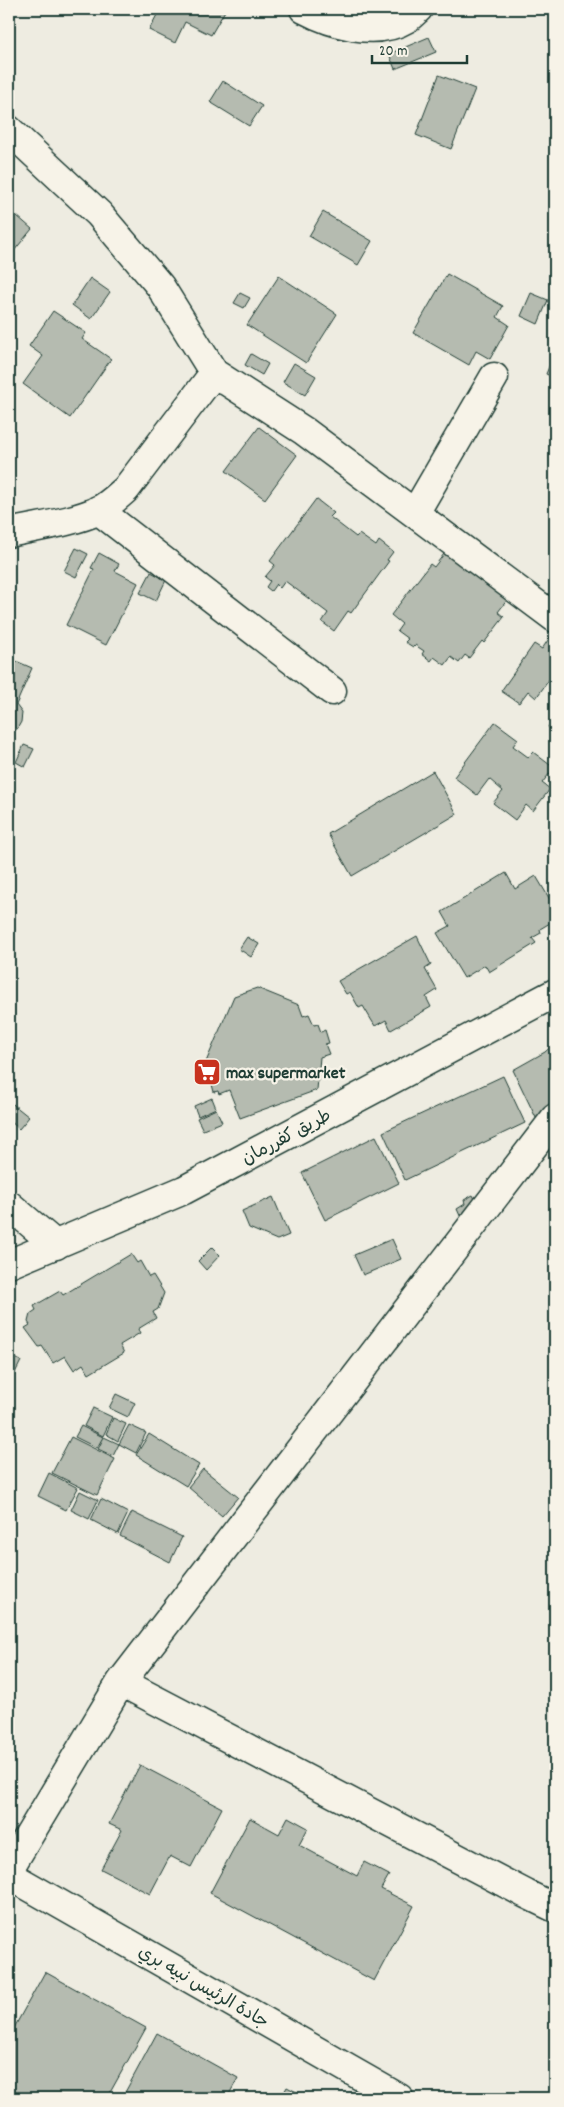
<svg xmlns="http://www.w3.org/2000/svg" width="564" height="2107" font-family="Dekko,'Playpen Sans Arabic',sans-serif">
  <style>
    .building { fill: #b5bbb0; stroke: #1f3d34 }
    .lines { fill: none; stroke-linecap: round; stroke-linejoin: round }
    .minor-casing { stroke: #1f3d34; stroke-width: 31 }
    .major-casing { stroke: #1f3d34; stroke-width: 31 }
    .minor { stroke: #f7f3e8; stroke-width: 28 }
    .major { stroke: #f7f3e8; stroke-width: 28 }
    .labels { text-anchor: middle; stroke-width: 4.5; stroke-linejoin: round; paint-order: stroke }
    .poi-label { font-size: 18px; font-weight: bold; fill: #1f3d34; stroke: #f7f3e8; text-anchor: start }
    .street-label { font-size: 18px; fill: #1f3d34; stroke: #f7f3e8 }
  </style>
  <rect width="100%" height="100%" fill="#eeece1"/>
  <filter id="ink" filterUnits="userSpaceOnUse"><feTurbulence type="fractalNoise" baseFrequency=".02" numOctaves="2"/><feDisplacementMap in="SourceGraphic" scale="10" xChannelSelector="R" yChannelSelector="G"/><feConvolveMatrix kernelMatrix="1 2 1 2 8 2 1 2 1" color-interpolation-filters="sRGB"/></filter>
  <g filter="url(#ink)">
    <path class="building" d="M160,9H226L211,35L185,22L175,43L149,30Z
      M429,37L436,52L395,69L389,54Z
      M439,75L475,89L451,149L416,135Z
      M223,81L262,106L249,126L210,102Z
      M9,209L32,229L9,257Z
      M323,212L372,241L358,265L309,236Z
      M447,274L503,306L497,317L509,325L490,359L476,351L469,365L413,333Z
      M279,276L337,314L306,363L247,325Z
      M90,278L110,292L91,319L72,305Z
      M240,293L250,298L244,308L234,303Z
      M531,293L548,300L538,324L521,316Z
      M53,311L86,333L82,339L111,359L70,418L23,384L43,356L29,346Z
      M555,352V378L546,374Z
      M251,354L268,364L262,375L245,365Z
      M294,363L316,376L305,395L283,382Z
      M259,427L297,455L265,499L226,471Z
      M316,499L334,513L330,517L356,537L359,534L376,546L379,541L393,552L387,560L389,561L351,613L348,611L334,631L322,622L328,613L285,581L280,588L276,584L271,591L266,587L270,581L265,577L275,565L270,561Z
      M76,548L88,554L76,577L64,571Z
      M447,550L511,595L498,612L504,617L484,643L482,641L469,658L465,655L459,663L451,657L445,665L434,657L431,661L422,654L424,651L415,645L413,647L405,642L408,639L397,631L402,624L391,615L430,564L434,567Z
      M99,553L119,564L115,571L138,583L106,645L66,625L94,569L91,568Z
      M151,572L166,580L156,601L140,593Z
      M552,634L555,636V679L551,677L536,698L528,691L519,703L501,691L534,644L542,649Z
      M9,658L32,668L16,705L22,713L21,722L17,729L9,733Z
      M555,717V732L548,727Z
      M495,722L518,739L513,746L528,757L533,752L554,768L542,783L550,789L533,811L526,805L515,820L493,803L503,791L489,779L477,795L454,777Z
      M24,745L34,749L25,767L16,762Z
      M433,771L457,814L352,876L328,834Z
      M506,873L515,889L536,876L555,908V920L540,929L541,933L532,938L536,943L489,972L485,965L464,978L437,933L450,926L442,912Z
      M417,936L431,965L425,969L437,990L426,997L431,1007L391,1030L386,1020L375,1026L363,1006L359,1008L350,992L346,994L338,981Z
      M247,937L259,944L251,957L239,949Z
      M257,988L299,1005L303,1016L309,1014L314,1025L318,1024L321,1032L325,1030L329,1043L325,1044L329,1054L320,1057L317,1090L240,1118L229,1090L219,1094L218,1091L214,1092L206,1062L234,996Z
      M555,1043V1096L537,1120L513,1070L545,1052Z
      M503,1076L525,1123L405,1180L383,1132Z
      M212,1098L216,1108L198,1116L194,1106Z
      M9,1101L29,1117L19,1129L9,1120Z
      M216,1109L222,1122L203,1130L197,1118Z
      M376,1136L399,1183L325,1220L302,1173Z
      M473,1195L479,1207L461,1218L457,1209L465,1204L464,1200Z
      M273,1197L289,1235L277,1240L249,1228L242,1211Z
      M392,1239L401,1259L363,1275L354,1255Z
      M212,1247L220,1255L206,1270L198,1261Z
      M131,1254L137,1263L140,1261L149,1277L153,1275L164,1293L158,1309L153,1312L156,1318L138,1329L140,1333L120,1345L124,1353L89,1374L83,1364L74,1370L65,1356L53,1363L42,1346L39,1347L25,1328L30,1325L28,1322L30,1314L36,1310L34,1306L60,1291L63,1295Z
      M9,1355L21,1361L9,1385Z
      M116,1394L135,1403L128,1417L109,1408Z
      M93,1408L112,1417L103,1436L84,1426Z
      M113,1418L126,1424L118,1441L106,1434Z
      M129,1425L146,1433L136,1453L119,1444Z
      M81,1426L103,1437L97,1448L75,1437Z
      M149,1434L199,1465L186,1486L136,1455Z
      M71,1437L115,1459L97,1495L52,1473Z
      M104,1437L119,1444L113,1456L98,1449Z
      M203,1469L238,1497L222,1516L188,1487Z
      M49,1473L78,1488L66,1510L38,1496Z
      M80,1491L98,1500L89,1519L71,1510Z
      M101,1499L128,1513L118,1534L91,1520Z
      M132,1512L182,1537L170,1562L120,1536Z
      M140,1765L222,1808L191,1867L170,1856L150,1894L101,1869L122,1830L109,1824Z
      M288,1817L308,1828L299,1845L357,1876L364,1862L389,1875L381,1889L414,1906L374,1981L210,1893L250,1818L279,1834Z
      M45,1972L146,2028L107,2098H9V2037Z
      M157,2033L238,2078L227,2098H122Z
      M287,2087L308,2098H281Z"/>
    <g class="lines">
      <g class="minor-casing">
        <path id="minor" d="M304,9C332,24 376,37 406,19C410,17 414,12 418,9
          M9,130L99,214L160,286L214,373L304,431L555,618
          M98,510L332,691
          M415,513L494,377
          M9,533C38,526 70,523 97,511C108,506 117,497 126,489L214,373
          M9,1205L56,1245
          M121,1682L526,1894L555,1908
          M9,1869L121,1682L555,1118"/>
      </g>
      <g class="major-casing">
        <path id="major" d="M9,1264L184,1190L555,993
          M9,1875L399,2098"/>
      </g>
      <use href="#minor" class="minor"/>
      <use href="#major" class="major"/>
    </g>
  </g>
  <defs>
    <g id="supermarket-square" transform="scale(1.4375)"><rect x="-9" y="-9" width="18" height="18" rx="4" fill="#c8321e" stroke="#f7f3e8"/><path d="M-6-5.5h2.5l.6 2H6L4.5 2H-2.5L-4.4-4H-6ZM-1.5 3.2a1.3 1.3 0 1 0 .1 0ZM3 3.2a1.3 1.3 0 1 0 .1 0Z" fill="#fff"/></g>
  </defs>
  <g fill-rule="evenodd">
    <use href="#supermarket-square" x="207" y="1072"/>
  </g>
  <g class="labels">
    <g class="poi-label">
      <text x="226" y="1078">max supermarket</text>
    </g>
    <g class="street-label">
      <text transform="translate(286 1136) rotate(-28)" y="6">طريق كفررمان</text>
      <text transform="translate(204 1986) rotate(30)" y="6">جادة الرئيس نبيه بري</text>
    </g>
  </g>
  <rect width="564" height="2107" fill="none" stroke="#f7f3e8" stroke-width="30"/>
  <rect x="15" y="15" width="534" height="2077" fill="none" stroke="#1f3d34" stroke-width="2" filter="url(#ink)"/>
  <path d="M372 55v8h95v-8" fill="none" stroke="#1f3d34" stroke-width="2.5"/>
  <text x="379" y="55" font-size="15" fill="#1f3d34" stroke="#f7f3e8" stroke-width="4" paint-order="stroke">20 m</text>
</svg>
